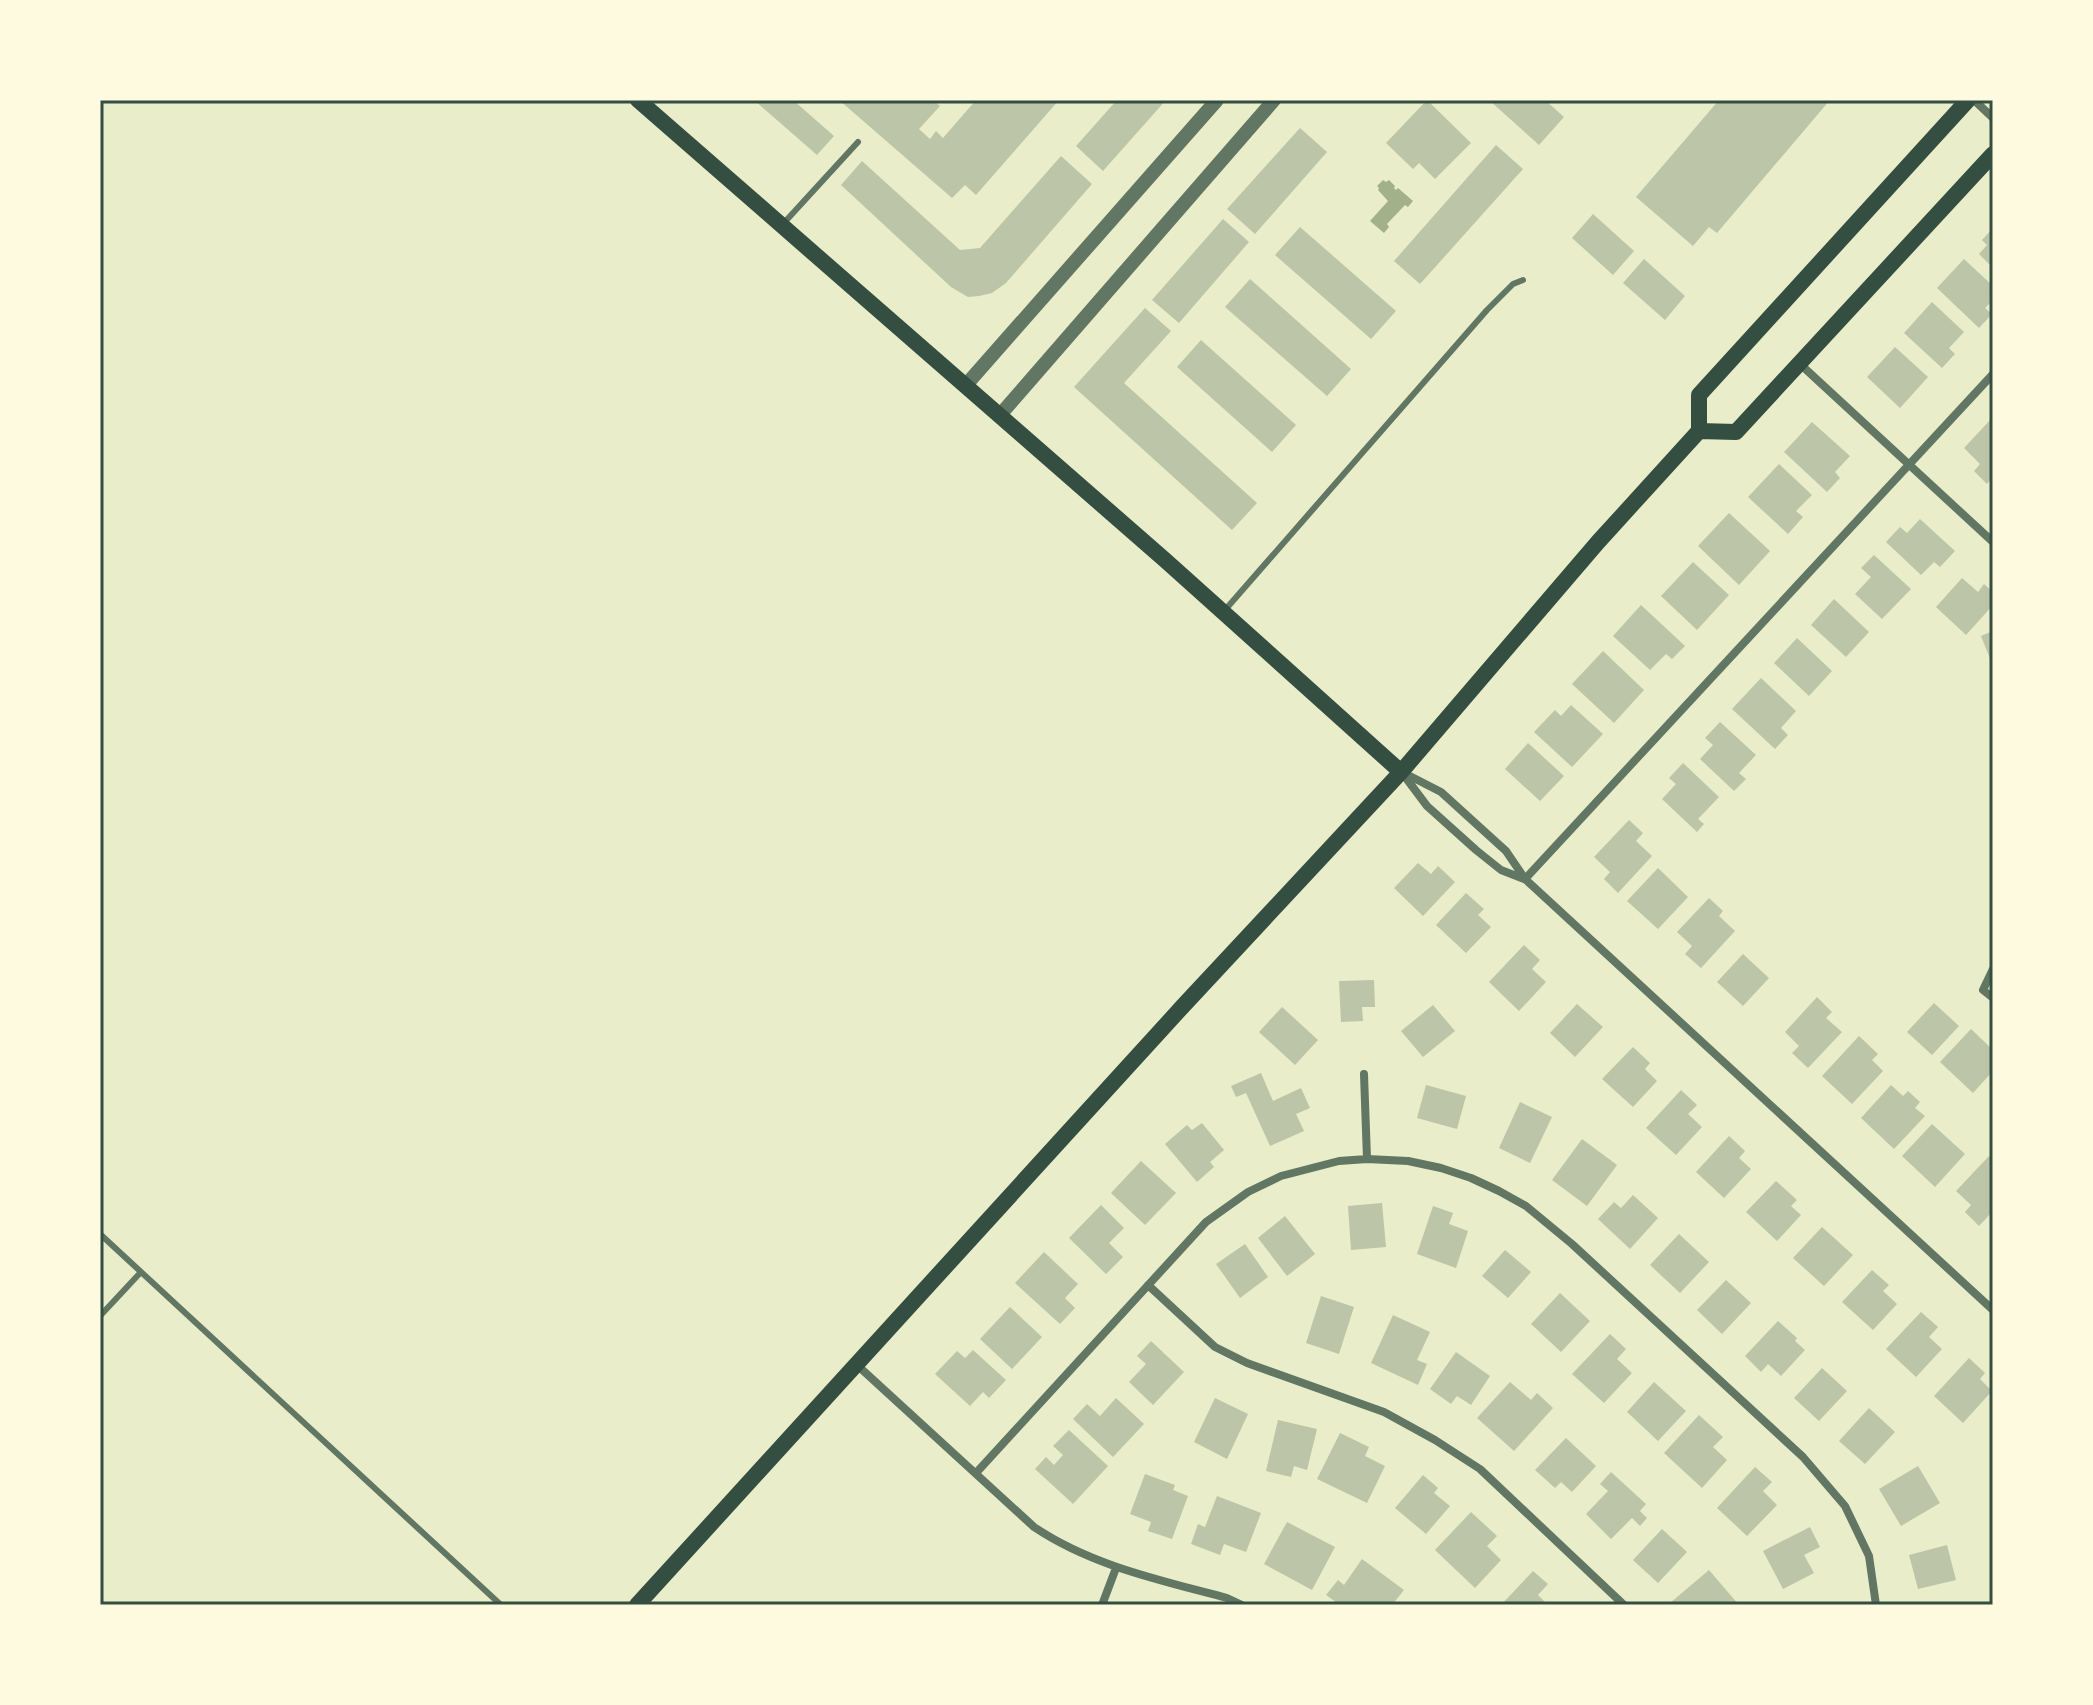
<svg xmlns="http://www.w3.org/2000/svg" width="2093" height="1705" font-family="'Varela Round',sans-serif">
<rect width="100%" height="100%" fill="#e9edc9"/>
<path fill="#a3b18a" d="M1383,180L1386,182L1389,180L1395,186L1394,188L1396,190L1398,188L1413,201L1408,207L1405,205L1387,224L1389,227L1384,233L1370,221L1388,201L1378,190L1379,188L1377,186Z"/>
<path fill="#bcc5a7" d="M754,100H793L834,136L817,155Z
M839,100H933L940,106L919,129L930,139L936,131L943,138L976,100H1059L976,195L965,185L952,198Z
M1117,100H1166L1103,171L1076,146Z
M1427,100L1471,143L1435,179L1419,163L1413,169L1386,143Z
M1489,100H1545L1564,117L1539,145Z
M1719,100H1830L1717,233L1709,227L1693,246L1636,197Z
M1300,128L1327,152L1255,234L1227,209Z
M1496,145L1523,169L1420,284L1394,261Z
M1061,156L1092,184L1006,283L992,293L979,296L968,297L951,287L841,185L862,161L960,250L980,248Z
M1593,214L1634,251L1613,275L1572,238Z
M1223,219L1249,242L1179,323L1152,300Z
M1300,227L1396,311L1371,339L1275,255Z
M1993,228V268L1979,254L1987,245L1982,240Z
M1644,259L1685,296L1665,320L1623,283Z
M1964,259L1993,286V300L1985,308L1992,314L1979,328L1937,288Z
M1250,279L1351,369L1327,396L1225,307Z
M1932,302L1964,332L1949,348L1955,354L1942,368L1904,333Z
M1145,308L1171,331L1124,383L1257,503L1232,530L1074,387Z
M1201,340L1296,425L1272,452L1177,367Z
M1895,347L1928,377L1900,408L1867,377Z
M1993,417V477L1987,484L1974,471L1980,464L1964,448Z
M1812,422L1850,456L1835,472L1840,478L1827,492L1784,452Z
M1779,464L1812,495L1796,511L1803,517L1788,534L1748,497Z
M1729,513L1770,551L1739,585L1698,546Z
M1920,519L1955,551L1940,567L1934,562L1921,575L1886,542L1900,527L1907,533Z
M1874,555L1911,589L1882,619L1855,594L1871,577L1861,568Z
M1693,562L1729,595L1697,630L1661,596Z
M1962,578L1978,592L1984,584L1993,592V605L1966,635L1936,607Z
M1834,599L1869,632L1846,657L1811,625Z
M1641,605L1685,646L1672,659L1666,654L1650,670L1613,636Z
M1993,631V666L1981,636Z
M1797,638L1832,671L1809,696L1774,663Z
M1603,651L1644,690L1614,723L1572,684Z
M1761,678L1796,711L1781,728L1788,735L1775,749L1732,709Z
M1571,705L1603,734L1572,767L1534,732L1555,710L1561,716Z
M1720,722L1756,755L1739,773L1746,779L1734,791L1700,759L1713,745L1705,738Z
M1528,743L1564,776L1540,801L1505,769Z
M1683,763L1719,797L1698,819L1704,824L1697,832L1662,799L1676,784L1669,778Z
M1629,820L1643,833L1636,841L1652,856L1618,893L1604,879L1610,872L1594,857Z
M1418,863L1431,874L1438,866L1455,882L1423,916L1394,888Z
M1658,868L1688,897L1658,929L1627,901Z
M1466,893L1484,909L1478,915L1491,927L1466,953L1436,925Z
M1709,898L1723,911L1719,916L1735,931L1701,968L1685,954L1692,946L1677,932Z
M1524,945L1540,960L1532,969L1546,982L1519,1011L1489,982Z
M1743,954L1769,978L1743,1006L1717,982Z
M1374,980L1375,1007H1362L1363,1021L1341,1022L1339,981Z
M1817,997L1832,1012L1826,1018L1842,1032L1808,1068L1792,1053L1799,1046L1785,1032Z
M1934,1003L1959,1026L1932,1055L1907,1032Z
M1577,1004L1603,1027L1575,1057L1550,1033Z
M1433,1005L1455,1031L1423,1057L1401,1031Z
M1282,1007L1318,1040L1295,1065L1259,1032Z
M1971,1029L1993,1050V1071L1973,1093L1940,1062Z
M1859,1036L1878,1054L1872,1060L1883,1071L1852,1104L1822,1076Z
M1633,1047L1650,1063L1645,1069L1657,1081L1633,1107L1602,1079Z
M1261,1073L1273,1101L1301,1088L1310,1108L1296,1114L1304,1131L1270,1146L1246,1093L1236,1097L1231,1086Z
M1426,1085L1466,1096L1457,1129L1417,1118Z
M1891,1085L1903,1096L1908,1091L1920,1102L1915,1108L1925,1116L1894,1149L1861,1118Z
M1681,1090L1697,1105L1688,1114L1702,1127L1676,1155L1646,1128Z
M1520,1102L1552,1117L1530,1163L1499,1148Z
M1202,1123L1224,1150L1210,1162L1214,1167L1197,1182L1165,1144L1187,1125L1192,1130Z
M1932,1124L1965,1154L1935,1187L1902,1156Z
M1729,1136L1745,1151L1739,1158L1751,1169L1724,1198L1696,1172Z
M1582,1139L1617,1165L1587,1206L1552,1180Z
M1989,1156L1993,1160V1211L1979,1226L1965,1212L1971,1205L1956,1191Z
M1141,1161L1176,1193L1145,1225L1111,1193Z
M1776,1181L1797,1200L1791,1206L1801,1215L1777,1241L1746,1212Z
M1633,1195L1658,1218L1630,1249L1598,1219L1614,1202L1621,1208Z
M1382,1203L1386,1247L1351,1250L1348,1206Z
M1101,1205L1124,1228L1109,1243L1123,1257L1106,1274L1069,1238Z
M1433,1206L1453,1213L1449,1224L1468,1231L1456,1268L1417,1254Z
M1285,1216L1315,1254L1287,1276L1258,1238Z
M1822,1227L1853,1255L1824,1286L1793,1258Z
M1679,1234L1709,1262L1680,1293L1650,1265Z
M1245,1244L1268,1277L1240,1298L1216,1264Z
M1505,1250L1531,1272L1508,1298L1482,1276Z
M1044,1252L1078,1284L1065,1298L1075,1308L1060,1324L1015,1283Z
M1872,1270L1889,1285L1883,1291L1897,1304L1873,1330L1842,1302Z
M1726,1280L1751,1303L1722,1334L1697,1310Z
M1560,1293L1590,1321L1561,1352L1531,1324Z
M1321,1296L1354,1307L1339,1354L1306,1343Z
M1010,1307L1042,1337L1012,1369L980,1339Z
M1921,1312L1938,1327L1929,1337L1942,1349L1916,1377L1886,1349Z
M1393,1315L1430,1332L1417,1360L1427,1364L1418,1385L1371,1363Z
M1778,1321L1797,1338L1795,1341L1805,1350L1781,1376L1768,1364L1761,1372L1745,1356Z
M1610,1334L1626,1349L1617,1359L1632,1373L1604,1403L1572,1374Z
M1151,1341L1184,1372L1153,1405L1129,1382L1146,1364L1137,1356Z
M973,1350L1006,1380L989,1398L983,1392L970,1406L935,1374L957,1351L965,1358Z
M1456,1352L1490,1376L1471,1405L1457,1396L1451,1404L1430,1389Z
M1969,1358L1985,1373L1980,1379L1992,1391L1963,1423L1934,1396Z
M1822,1368L1847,1391L1819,1421L1794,1398Z
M1510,1382L1531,1400L1537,1393L1553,1408L1514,1451L1477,1418Z
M1654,1382L1686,1411L1658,1441L1627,1412Z
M1116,1398L1144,1424L1113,1457L1073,1419L1087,1404L1100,1416Z
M1215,1398L1248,1414L1227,1459L1194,1442Z
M1869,1408L1895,1432L1865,1464L1839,1441Z
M1699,1415L1723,1437L1713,1447L1727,1460L1702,1488L1664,1453Z
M1278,1420L1317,1429L1307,1470L1294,1466L1291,1477L1266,1471Z
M1069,1430L1108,1466L1073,1504L1035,1469L1046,1457L1054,1465L1063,1455L1053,1446Z
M1340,1433L1369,1447L1365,1456L1385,1466L1367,1503L1317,1479Z
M1566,1438L1596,1466L1572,1492L1561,1482L1555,1488L1535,1470Z
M1918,1466L1940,1503L1901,1526L1879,1489Z
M1755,1467L1772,1482L1763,1491L1777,1505L1747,1536L1717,1508Z
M1611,1472L1646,1504L1640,1511L1647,1518L1640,1526L1632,1518L1611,1539L1586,1514L1608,1491L1600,1484Z
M1145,1474L1175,1485L1173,1490L1188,1496L1172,1539L1148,1531L1151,1522L1130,1514Z
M1423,1475L1438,1488L1434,1493L1450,1506L1426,1534L1395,1508Z
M1217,1496L1261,1513L1246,1552L1224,1544L1220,1555L1191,1544L1198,1524L1205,1527Z
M1471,1512L1497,1536L1487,1546L1501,1560L1475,1588L1435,1550Z
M1287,1522L1335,1547L1312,1590L1264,1564Z
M1810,1527L1820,1547L1804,1555L1814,1573L1783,1589L1763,1551Z
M1662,1529L1687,1552L1658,1583L1633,1560Z
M1947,1545L1956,1580L1918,1589L1909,1555Z
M1362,1559L1404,1590L1392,1605H1340L1326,1595L1338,1580L1344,1585Z
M1709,1570L1739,1605H1672L1670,1603Z
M1533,1571L1548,1584L1538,1595L1548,1605H1501Z"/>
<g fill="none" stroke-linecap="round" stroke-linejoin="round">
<path stroke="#617663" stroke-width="6" d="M782,225L858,142
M1225,610L1487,310L1513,284L1523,280
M100,1234L501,1605
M100,1316L141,1272"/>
<path stroke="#617663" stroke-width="8" d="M1974,100L1993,118
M1800,364L1993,542
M1402,772L1441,792L1506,851L1525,879L1993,1310
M1403,774L1427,806L1476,850L1501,870L1524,879
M1525,879L1993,374
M1993,969L1983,990L1993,998
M1364,1074L1367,1159
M1148,1285L1215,1347L1247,1363L1384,1412L1435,1440L1480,1469L1624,1605
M857,1365L1034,1527C1092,1566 1160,1580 1227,1598L1242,1605
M976,1473L1206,1222L1248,1192L1281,1176L1339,1161L1367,1159L1408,1161L1441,1168L1471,1178L1499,1191L1526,1206L1572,1244L1803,1457L1845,1506L1869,1556L1876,1605
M1102,1605L1116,1568"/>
<path stroke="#617663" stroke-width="14" d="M966,385L1217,100
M1000,415L1274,100"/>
<path stroke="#344e41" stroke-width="16" d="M638,100L1165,560L1401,772
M1699,431L1736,432L1993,154
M637,1605L1183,1006L1401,772L1598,542L1699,431V395L1968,100"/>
</g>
<rect width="2093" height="1705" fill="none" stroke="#fefae0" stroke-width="204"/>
<rect x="102" y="102" width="1889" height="1501" fill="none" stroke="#344e41" stroke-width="3"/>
</svg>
